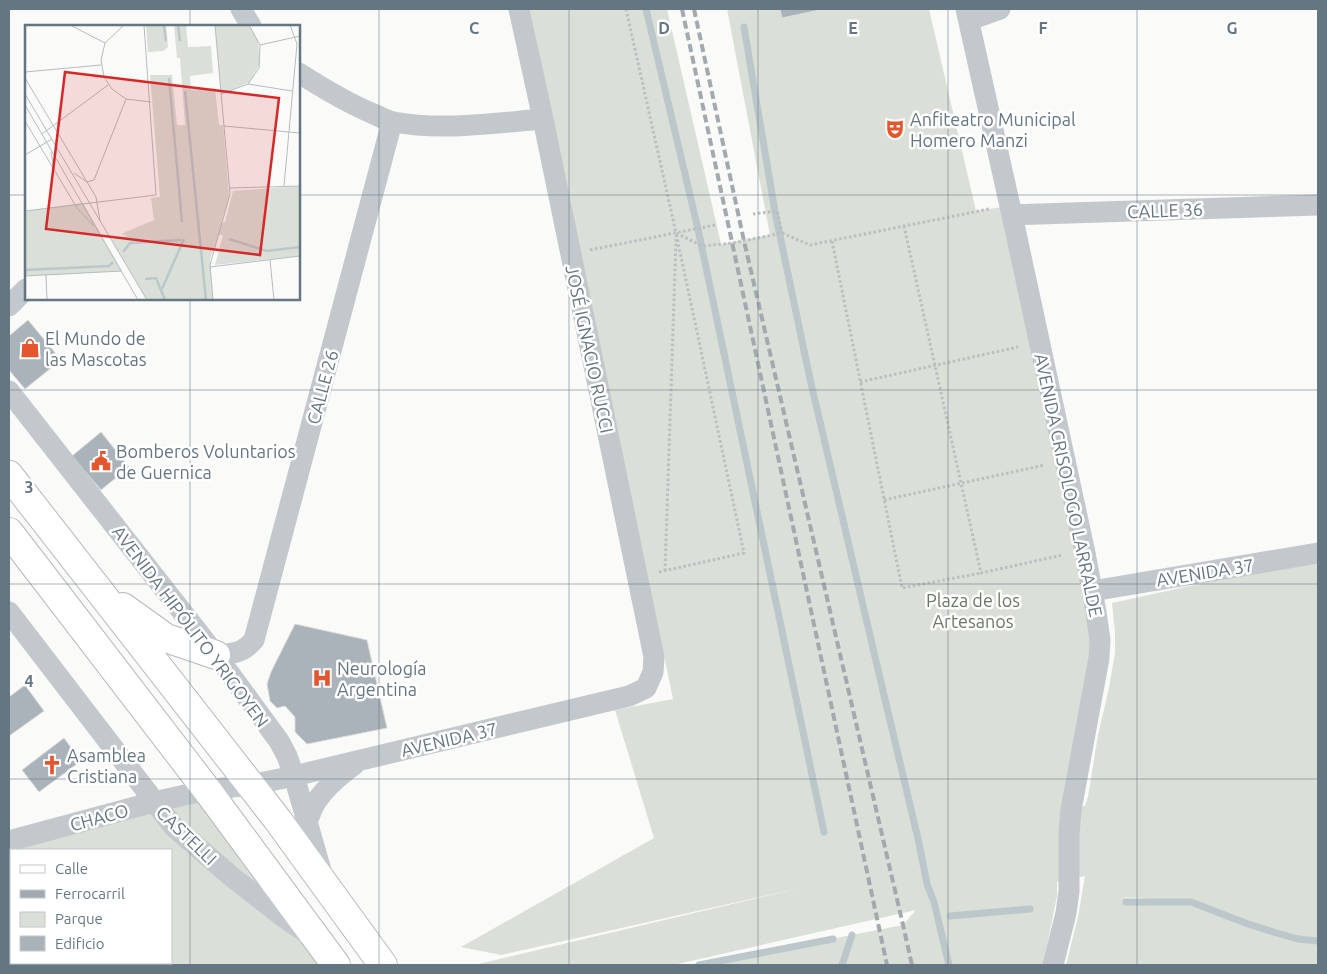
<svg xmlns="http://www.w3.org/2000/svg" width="1327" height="974" font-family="Ubuntu,sans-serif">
<rect width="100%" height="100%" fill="#fafaf8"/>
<path fill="#dadfd7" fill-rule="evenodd" d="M530,9H667L721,244L770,235L727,9H780L783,18L824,9H929L976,211L1002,207L1094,627L1065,808L1085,806L1088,797L1098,735L1109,688L1115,653V632L1112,603L1318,558V965H1066L1078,917L1085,876L1057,882V896L1043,965H698L903,925L916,910L673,965H474L804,887L501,955L461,947L654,838L615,710L673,699ZM1122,897L1180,901V902H1145Z
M207,790L338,965H9V842ZM11,850H171V963H11Z"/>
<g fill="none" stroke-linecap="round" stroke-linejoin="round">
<path stroke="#bbc7cb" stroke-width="7" d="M646,9L698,229L824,832
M744,27L775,212L810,379L880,678L919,843L927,884L934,902L949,965
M1126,902H1191L1248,924L1280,934L1298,939L1318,941
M950,916L1030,909
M699,965L833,939
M842,965L852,935"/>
</g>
<path fill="#aab3b9" stroke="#dcdcda" d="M780,9H824L782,18Z
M28,320L61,360L25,389L9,370V336Z
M101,432L129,467L101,490L72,456Z
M295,624L367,640L387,728L307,744L295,732V717L285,706L277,708L270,701L267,684L271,672Z
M25,685L44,711L9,736V697Z
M64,738L81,761L39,792L22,770Z"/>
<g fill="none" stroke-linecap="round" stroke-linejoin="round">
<defs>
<path id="major" d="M9,475L277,819L383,965
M9,532L207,790L336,965
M123,607L166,638L216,655"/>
</defs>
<use href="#major" stroke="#b5babe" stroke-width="30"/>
<path stroke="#bbbfc2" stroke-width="3" stroke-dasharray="2.5 2.5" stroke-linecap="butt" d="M626,9L676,233L702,246L733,243L782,233L810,245L989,209
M753,214L777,211L782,233
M904,226L981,573L1063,555
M832,241L902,588L981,573
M590,250L715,225
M860,382L1018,347
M884,500L1045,465
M665,571L676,239
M659,572L744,553L676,233"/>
<path stroke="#c3c8cc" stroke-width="21" d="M241,9L251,26
M966,9L1012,215L1085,553L1096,612L1100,640L1099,658L1071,810L1069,834V891L1066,913L1053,965
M969,20L1000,9
M299,73C324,89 349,104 376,115C382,118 388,121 394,122C442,131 495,123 543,119
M1012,215L1318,205
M9,306L26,289
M9,391L216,655L279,741L287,756L294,776L322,874
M1092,591L1318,553
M9,612L174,827L232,877L286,919L307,933
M216,655C233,653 242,654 254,640L392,122
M307,822C309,817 311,812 313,807C322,790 340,775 355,764
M9,841L154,802L207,790L250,785L294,776L629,696L646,688L653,672L654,657L543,119L519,9"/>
<use href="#major" stroke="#fff" stroke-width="28"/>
<path stroke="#a2aab0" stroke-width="4" stroke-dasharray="8 4" stroke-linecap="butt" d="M682,9L887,965
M694,9L744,241L903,925L912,965"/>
</g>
<path fill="none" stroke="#657683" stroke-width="1" stroke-opacity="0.55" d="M190,9V26M379,9V965M569,9V965M758,9V965M948,9V965M1137,9V965M9,195H26M299,195H1318M190,299V965M9,390H1318M9,584H1318M9,779H1318"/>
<defs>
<symbol id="theatre-bare" viewBox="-9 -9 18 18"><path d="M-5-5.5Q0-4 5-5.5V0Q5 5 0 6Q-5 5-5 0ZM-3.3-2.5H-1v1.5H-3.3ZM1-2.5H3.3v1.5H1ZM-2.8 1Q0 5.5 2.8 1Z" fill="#e4572e" stroke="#fff" stroke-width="2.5" paint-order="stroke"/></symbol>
<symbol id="shop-bare" viewBox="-9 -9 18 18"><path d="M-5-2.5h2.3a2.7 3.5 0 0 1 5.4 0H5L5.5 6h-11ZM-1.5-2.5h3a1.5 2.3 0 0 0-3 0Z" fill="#e4572e" stroke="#fff" stroke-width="2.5" paint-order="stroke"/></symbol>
<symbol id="civic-bare" viewBox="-9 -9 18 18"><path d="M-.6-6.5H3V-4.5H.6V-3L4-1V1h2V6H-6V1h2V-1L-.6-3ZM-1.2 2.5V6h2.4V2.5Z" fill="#e4572e" stroke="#fff" stroke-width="2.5" paint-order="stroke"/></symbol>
<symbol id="hospital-bare" viewBox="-9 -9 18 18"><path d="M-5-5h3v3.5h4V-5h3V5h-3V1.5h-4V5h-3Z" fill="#e4572e" stroke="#fff" stroke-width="2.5" paint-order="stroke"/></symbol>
<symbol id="church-bare" viewBox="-9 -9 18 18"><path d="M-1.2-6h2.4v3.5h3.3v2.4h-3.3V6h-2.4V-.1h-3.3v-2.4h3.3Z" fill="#e4572e" stroke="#fff" stroke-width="2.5" paint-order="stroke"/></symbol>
</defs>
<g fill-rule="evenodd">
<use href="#theatre-bare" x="881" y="115" width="28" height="28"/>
<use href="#shop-bare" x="16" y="334" width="28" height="28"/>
<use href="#civic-bare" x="87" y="447" width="28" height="28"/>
<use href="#hospital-bare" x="308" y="664" width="28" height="28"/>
<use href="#church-bare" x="38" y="751" width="28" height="28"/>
</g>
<g text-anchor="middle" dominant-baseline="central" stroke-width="5" stroke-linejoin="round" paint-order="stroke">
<g font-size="18" fill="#657683" stroke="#fff" text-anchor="start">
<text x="910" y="119">Anfiteatro Municipal<tspan x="910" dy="21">Homero Manzi</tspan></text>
<text x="45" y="338">El Mundo de<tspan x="45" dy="21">las Mascotas</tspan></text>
<text x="116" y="451">Bomberos Voluntarios<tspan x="116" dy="21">de Guernica</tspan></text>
<text x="337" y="668">Neurología<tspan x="337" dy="21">Argentina</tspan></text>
<text x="67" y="755">Asamblea<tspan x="67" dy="21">Cristiana</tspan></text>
</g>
<g font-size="18" fill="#657683" stroke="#fff">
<text transform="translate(1165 210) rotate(-2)">CALLE 36</text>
<text transform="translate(590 349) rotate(78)">JOSÉ IGNACIO RUCCI</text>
<text transform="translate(322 387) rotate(-75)">CALLE 26</text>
<text transform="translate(1069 485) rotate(78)">AVENIDA CRISOLOGO LARRALDE</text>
<text transform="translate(1205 572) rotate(-9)">AVENIDA 37</text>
<text transform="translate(191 626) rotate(53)">AVENIDA HIPÓLITO YRIGOYEN</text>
<text transform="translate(449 739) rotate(-13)">AVENIDA 37</text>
<text transform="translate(99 817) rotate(-15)">CHACO</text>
<text transform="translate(187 835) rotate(44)">CASTELLI</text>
</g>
<g font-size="18" fill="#687a64" stroke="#fff">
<text x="973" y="600">Plaza de los<tspan x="973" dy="21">Artesanos</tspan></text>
</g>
</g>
<g transform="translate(25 25)">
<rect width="275" height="275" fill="#fafaf8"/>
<path d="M121,0H141L143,22L138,26L123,27ZM149,0H161L163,22L186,21L188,48L165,51L166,65L190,63L194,100H198L204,172L196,198L200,197L208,166L275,161V231L190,240L198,210H194L185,234L188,275H122L86,214L103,211L96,209L129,195L126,173L135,172L125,50H147L152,100H160L155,33H152ZM190,0H224L233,15L235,38L225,57L196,69ZM58,178L97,246L0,251V186Z" fill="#dadfd7"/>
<path fill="none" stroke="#bbc7cb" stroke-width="2.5" d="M139,0L141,16M153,0L155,16M144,53L157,197M160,66L181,275M204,214L242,226L275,222M98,227L105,218L156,215M0,245L84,241L88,237M120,254L131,253L140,275M137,264L159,214"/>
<path fill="none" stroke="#b5bdc2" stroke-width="1" d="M45,0L80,18M99,0L80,18L76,35L79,52L87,64L101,74L126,77M235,20L275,11M0,47L76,40M0,53L71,172L75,196M223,59L267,66M0,69L122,275M196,69L223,59L234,43L235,20L224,0M0,80L113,275M0,96L52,183L69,201M199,101L275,108M17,109L83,60M26,127L29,144M0,130L27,114M49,148L62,157M62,157L69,155L101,74M259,161L272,19L265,0M205,163L275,161M0,186L131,170L119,0M245,235L249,275M185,242L275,231M21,250L22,275M0,251L97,246M188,275L185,240L205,169L190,0"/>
<path fill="#d62828" fill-opacity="0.15" stroke="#d62828" stroke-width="2.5" d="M40,47L254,73L235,230L21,204Z"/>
<rect width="275" height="275" fill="none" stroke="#657683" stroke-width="2.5"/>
</g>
<g font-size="16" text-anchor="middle" font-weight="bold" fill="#657683" stroke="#fff" stroke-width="5" stroke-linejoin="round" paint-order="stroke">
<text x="474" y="34">C</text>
<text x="664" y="34">D</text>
<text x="853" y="34">E</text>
<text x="1043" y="34">F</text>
<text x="1232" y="34">G</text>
<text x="29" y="493">3</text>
<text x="29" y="687">4</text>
</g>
<rect width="1327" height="974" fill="none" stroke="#657683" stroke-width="20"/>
<rect x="10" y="849" width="162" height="115" fill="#ffffff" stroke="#c1c8cd"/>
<rect x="20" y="865" width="25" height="8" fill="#ffffff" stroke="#c1c8cd"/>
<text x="55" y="874" font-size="15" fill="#657683">Calle</text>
<rect x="20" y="890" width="25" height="8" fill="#a2aab0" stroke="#c1c8cd"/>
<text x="55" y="899" font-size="15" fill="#657683">Ferrocarril</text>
<rect x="20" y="912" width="25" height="15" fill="#dadfd7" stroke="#c1c8cd"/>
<text x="55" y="924" font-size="15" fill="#657683">Parque</text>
<rect x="20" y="936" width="25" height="15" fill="#aab3b9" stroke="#c1c8cd"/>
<text x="55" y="949" font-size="15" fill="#657683">Edificio</text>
</svg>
